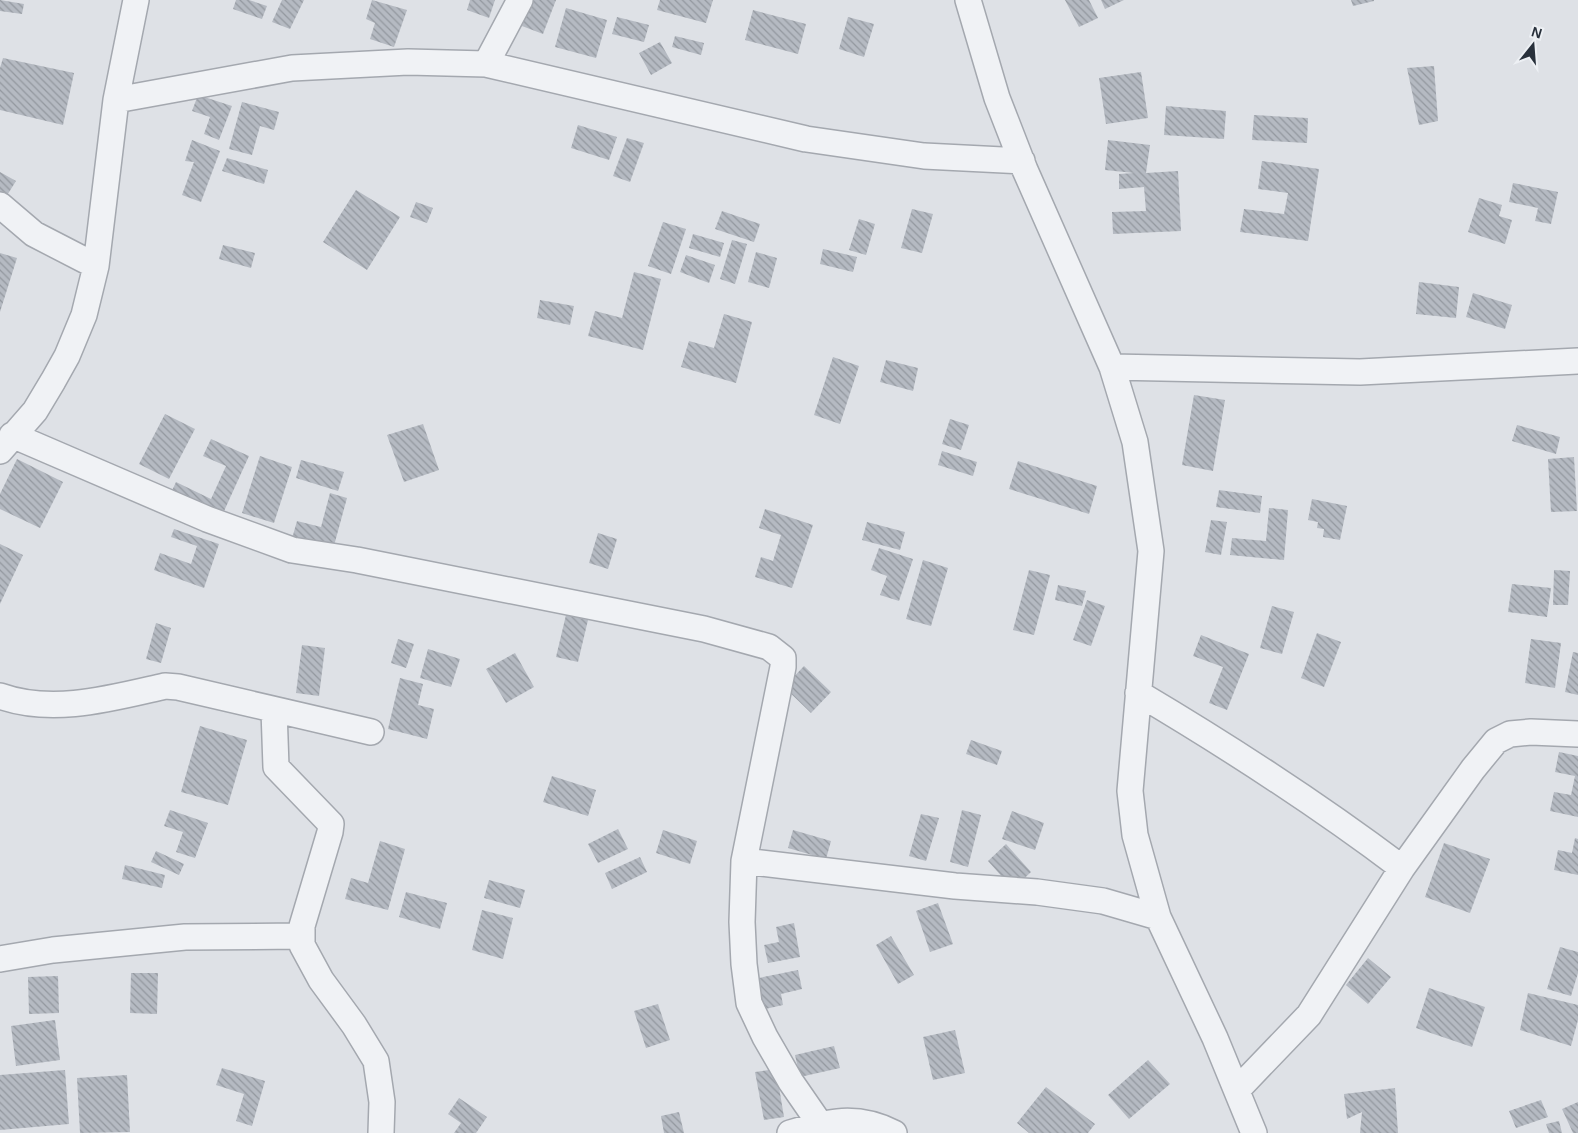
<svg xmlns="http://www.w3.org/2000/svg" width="1578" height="1133" font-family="Arial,sans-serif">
<defs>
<pattern id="building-back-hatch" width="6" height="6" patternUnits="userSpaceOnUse" patternTransform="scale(1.25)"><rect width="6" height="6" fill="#b5bac2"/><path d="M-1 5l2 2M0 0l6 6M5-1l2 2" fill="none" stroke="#93989f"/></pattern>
</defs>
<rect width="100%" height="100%" fill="#dee1e6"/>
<path fill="url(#building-back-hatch)" d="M0,0L24,4L22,14L0,11Z
M236,0H249L267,6L262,19L233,9Z
M282,0H304L290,29L272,22Z
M372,0L407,10L394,47L370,39L375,23L366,19Z
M470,0H495L489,18L467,10Z
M532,0H556L543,34L522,26Z
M660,0H713L706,23L657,10Z
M1065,0H1089L1098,18L1079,27Z
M1101,0H1124L1105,9Z
M1351,0H1374V1L1353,6Z
M566,8L607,20L596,58L555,47Z
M753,10L806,24L798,54L745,40Z
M617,17L649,25L644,42L612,34Z
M848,17L874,24L864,57L839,49Z
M675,36L704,43L701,55L672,47Z
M660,42L672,63L651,75L639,53Z
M3,58L74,73L63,125L0,110V68Z
M1434,66L1438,121L1419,125L1407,68Z
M1141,72L1148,118L1106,124L1099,78Z
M198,95L232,106L219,140L204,134L210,117L192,111Z
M242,102L279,112L274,130L260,126L252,155L229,149Z
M1166,106L1226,111L1224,139L1164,135Z
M1254,115L1308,118L1307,143L1252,140Z
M578,125L617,137L609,160L571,148Z
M627,138L644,143L630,182L613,176Z
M192,140L220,151L201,202L182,195L194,162L185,161Z
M1108,140L1150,145L1146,173L1178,171L1181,231L1113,234L1112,212L1146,211L1144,187L1119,189V174L1134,173L1105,170Z
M227,158L268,170L264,184L222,171Z
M1262,161L1319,169L1308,241L1240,232L1244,209L1284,214L1288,193L1258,189Z
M0,172L16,181L6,197L0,193Z
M1513,183L1558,192L1551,224L1535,221L1538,208L1509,202Z
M356,190L400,217L367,270L323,242Z
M1479,198L1502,205L1499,216L1512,220L1505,244L1468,232Z
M416,202L433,208L427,223L410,217Z
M912,209L933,214L922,253L901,248Z
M722,211L760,224L754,242L715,229Z
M859,219L875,224L866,255L849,250Z
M663,222L686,229L671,274L648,266Z
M693,234L724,243L720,257L689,248Z
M732,240L747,244L735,284L720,279Z
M223,245L255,253L251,268L219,259Z
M823,249L857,257L853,272L820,264Z
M756,252L777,258L769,288L748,282Z
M0,253L17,258L0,312Z
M686,255L715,265L709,283L680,272Z
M634,272L661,279L643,350L588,336L595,311L622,318Z
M1419,282L1459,287L1456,318L1416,314Z
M1473,293L1512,305L1505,329L1466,317Z
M540,300L574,306L570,325L537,318Z
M724,314L752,322L736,383L681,367L689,341L714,348Z
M833,357L859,366L840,424L814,415Z
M886,360L918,368L913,391L880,382Z
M1194,395L1225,400L1213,471L1182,465Z
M165,414L195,429L169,479L139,464Z
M950,419L969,425L961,450L942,444Z
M423,424L439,470L404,482L387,435Z
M1517,425L1560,437L1556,454L1512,441Z
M211,439L249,456L220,520L169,497L176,482L211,499L226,466L203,456Z
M942,451L977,462L973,476L938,465Z
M260,456L292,467L274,523L242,513Z
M1574,457L1577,511L1551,512L1548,459Z
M17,459L63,482L40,528L0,509V494Z
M301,460L344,472L338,491L296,478Z
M1018,461L1097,486L1089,514L1009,489Z
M1219,490L1262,496L1260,513L1216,507Z
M330,493L347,498L332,553L291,542L297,521L321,527Z
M1312,499L1347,506L1340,540L1323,537L1324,529L1317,528L1318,522L1308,520Z
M1269,508L1288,510L1284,560L1230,555L1232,538L1266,541Z
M765,509L813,525L792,588L755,577L761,557L773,561L781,535L759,528Z
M1211,520L1227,522L1221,555L1205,552Z
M867,522L905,532L900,550L862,540Z
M174,529L219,544L204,588L154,570L160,553L191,564L197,546L171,537Z
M598,533L617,539L608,569L589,563Z
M0,544L23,555L0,604Z
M879,548L913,559L899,601L880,595L887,576L871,570Z
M923,560L948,568L931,626L906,619Z
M1029,570L1050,575L1034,635L1013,630Z
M1554,570L1570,571L1568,605H1553Z
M1512,584L1551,588L1547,617L1508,612Z
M1058,585L1086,591L1082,606L1055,600Z
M1087,600L1105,606L1091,646L1073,640Z
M1272,606L1294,612L1282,654L1260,648Z
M566,615L588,620L578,662L556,657Z
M156,623L171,628L161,663L146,659Z
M1317,633L1341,642L1324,687L1301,678Z
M1201,635L1249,654L1227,710L1209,703L1223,667L1193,656Z
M398,639L414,644L406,668L391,663Z
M1531,639L1561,643L1555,688L1525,683Z
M302,645L325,648L319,696L296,693Z
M428,649L460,659L451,687L420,678Z
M1573,652L1578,653V695L1565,692Z
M515,653L534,687L506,703L486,669Z
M804,666L831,692L811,713L784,687Z
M400,678L423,684L418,705L434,709L427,739L388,729Z
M200,726L247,740L228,805L181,792Z
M971,740L1002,751L997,765L966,754Z
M1559,752L1578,756V817L1550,811L1554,792L1571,795L1575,776L1555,772Z
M552,776L596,790L588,816L543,802Z
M170,810L208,823L195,858L176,852L183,832L164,826Z
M962,810L981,815L968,867L950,862Z
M1012,811L1044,823L1035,850L1002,839Z
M921,814L939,818L926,861L909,856Z
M618,829L628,849L598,863L588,844Z
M663,830L697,841L690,864L656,853Z
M793,830L831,841L826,859L788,848Z
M1575,838L1578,839V875L1554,870L1558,850L1572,853Z
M380,841L405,849L388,910L345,899L351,878L368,883Z
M1444,843L1490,859L1470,913L1425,897Z
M1006,844L1031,872L1013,889L988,861Z
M156,851L184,864L179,875L151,862Z
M640,857L647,872L612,889L605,873Z
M125,865L165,875L162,888L122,879Z
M489,880L525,890L520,908L484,898Z
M406,892L447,903L440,929L399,917Z
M938,903L953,944L930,952L916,911Z
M482,910L513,918L503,959L472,950Z
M794,923L800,957L768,963L764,945L779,942L776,927Z
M891,936L914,975L898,984L876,945Z
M1560,947L1578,952V973L1571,996L1547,989Z
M1368,958L1391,977L1368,1004L1346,985Z
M798,970L802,989L781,994L783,1005L756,1011L749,980Z
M131,973H158L157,1014L130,1013Z
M58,976L59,1013L29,1014L28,977Z
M1429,988L1485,1007L1472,1047L1416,1028Z
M1528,993L1578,1005V1020L1571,1046L1520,1030Z
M658,1004L670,1040L646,1048L634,1011Z
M55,1020L60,1060L16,1066L11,1026Z
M955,1030L965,1073L933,1080L923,1037Z
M834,1046L840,1068L800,1077L795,1055Z
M1148,1060L1170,1084L1129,1119L1108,1095Z
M222,1068L265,1081L252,1126L236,1121L244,1094L216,1085Z
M776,1069L784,1117L764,1120L755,1072Z
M65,1070L69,1124L0,1130V1075Z
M127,1075L130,1132L80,1133L77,1078Z
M1046,1087L1095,1124L1088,1133H1029L1017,1123Z
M1395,1088L1398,1133H1360L1362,1112L1347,1119L1344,1094Z
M459,1098L487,1117L476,1133H454L461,1123L448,1114Z
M1541,1100L1548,1117L1516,1128L1509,1111Z
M1578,1102V1133H1573L1562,1109Z
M679,1112L684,1133H664L661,1116Z
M1559,1121L1562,1133H1549L1546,1124Z"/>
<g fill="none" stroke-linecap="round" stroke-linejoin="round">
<defs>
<path id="street" d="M968,0L997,98L1025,170L1112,367L1135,442L1151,551L1130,791L1135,835L1158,917L1215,1038L1254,1133
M486,64L520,0
M116,100L292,68L408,62L486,64L806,139L924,156L1022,161
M0,205L34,234L96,266
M1112,367L1360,372L1578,361
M12,435L207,519L292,550L357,560L704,629L769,647L783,658V667L744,861L742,922L744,964L749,1003L765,1037L791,1082L820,1124
M0,451L35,411L53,381L67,356L84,315L96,266L116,100L136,0
M1138,693C1229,747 1317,804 1402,868
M0,696C53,715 112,698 165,686L178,687L371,732
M274,710L276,767L331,824L330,832L302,926V945L321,980L354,1025L376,1061L382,1102L381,1133
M744,861L955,886L1037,892L1103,901L1158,917
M0,959L53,950L185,937L301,936
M1238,1089L1309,1015L1402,868L1473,769L1496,741L1510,734L1531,732L1578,734
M790,1133C828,1121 857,1114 894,1133"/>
</defs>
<use href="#street" stroke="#a4a8af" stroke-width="28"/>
<use href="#street" stroke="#f0f2f5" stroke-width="25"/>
</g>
<g transform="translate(1533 45) rotate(17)" stroke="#edf0f4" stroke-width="4" paint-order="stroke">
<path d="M0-4L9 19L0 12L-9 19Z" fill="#28303b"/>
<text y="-8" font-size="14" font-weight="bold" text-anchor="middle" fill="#28303b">N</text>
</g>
</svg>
